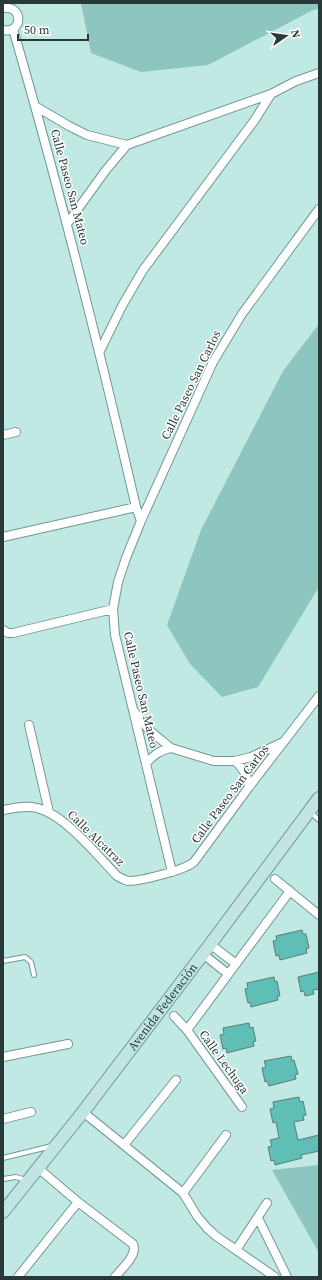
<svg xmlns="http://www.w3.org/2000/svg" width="322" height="1280" font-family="'Source Serif 4',serif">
<rect width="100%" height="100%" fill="#c0e9e4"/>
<path fill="#8dc5bf" d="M81,3H319V9L313,10L208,65L141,72L91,53Z
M319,324V587L258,687L222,697L190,664L167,625L201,530L283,371Z
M319,1165V1253L272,1170Z"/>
<path fill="#5fbfb6" stroke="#597e7a" d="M302,930L303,934H306L309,948L306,949L307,953L280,960L279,955L276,956L273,941L277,940L276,936Z
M319,972V989L313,990L314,994L305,996L304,991L301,992L298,977Z
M274,977L275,982L277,981L280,996H277L278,1000L251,1007L250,1002L248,1003L245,989L248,988L247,983Z
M249,1023L250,1028L253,1027L255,1037L256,1041L253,1042L254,1046L227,1053L226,1048L223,1049L220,1035L224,1034L223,1028Z
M291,1056L292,1061L294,1060L298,1074L295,1075L296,1079L269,1086L267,1081L265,1082L262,1068L266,1067L264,1061Z
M299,1097L300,1102L303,1101L306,1115L303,1116L304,1120L294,1122L298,1140L319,1135V1151L301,1155L302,1158L275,1165L274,1160L271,1161L268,1147L272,1146L270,1140L279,1138L276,1122L273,1123L270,1109L274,1108L273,1102Z"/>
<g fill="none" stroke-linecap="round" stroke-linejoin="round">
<defs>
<path id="service" d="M310,812L319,820
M3,961L25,957L31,962L34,975
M3,1158L52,1146
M3,1179L16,1177L26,1180"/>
<path id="minor" d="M3,8C24,5 23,34 3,30
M13,29C59,187 99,347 136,507L141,521
M35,106L69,126L87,135L127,145L271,94L296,81L319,73
M67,224L106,170L127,145
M100,351L122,306L143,270L254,121L271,94
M3,435L16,432
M3,537L136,507
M3,630L8,633H13L113,609
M134,711L149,730L171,748L214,761H235L251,757L283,742
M29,725L49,812
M235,761C244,769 247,775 249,787
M146,764C153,755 159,751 171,748
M3,810C14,808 26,805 37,808C64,814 98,856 117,876C121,878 124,880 128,881C141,881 185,870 194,862L249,787L319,696
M172,872L115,635L113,609L118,582L126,558L141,521L213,362L242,314L319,209
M275,879L319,915
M210,944L236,964
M203,954L228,974
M174,1016L187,1030L242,1107
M187,1030L290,891
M3,1057L68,1044
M83,1112L183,1193L197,1216L207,1228L216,1236L275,1277
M3,1119L31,1112
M124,1145L176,1080
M38,1168L78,1202L133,1244C138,1255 122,1268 115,1277
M183,1193L226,1135
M258,1218L287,1277
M236,1250L267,1203
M18,1277L78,1202"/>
<g id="secondary">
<path id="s1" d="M3,1212L83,1112L203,954L319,798"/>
</g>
</defs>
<use href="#service" stroke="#729894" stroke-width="6"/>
<use href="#minor" stroke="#729894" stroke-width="10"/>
<use href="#secondary" stroke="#729894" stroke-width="14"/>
<use href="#service" stroke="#fff" stroke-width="4"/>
<use href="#minor" stroke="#fff" stroke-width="8"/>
<use href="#secondary" stroke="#c0e5e2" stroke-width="12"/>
</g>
<g text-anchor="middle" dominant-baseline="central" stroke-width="3" stroke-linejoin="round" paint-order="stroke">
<g font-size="12" fill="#293938" stroke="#fff">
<text transform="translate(70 187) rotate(75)">Calle Paseo San Mateo</text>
<text transform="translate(191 385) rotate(-64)">Calle Paseo San Carlos</text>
<text transform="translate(141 690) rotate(77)">Calle Paseo San Mateo</text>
<text transform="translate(230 794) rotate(-53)">Calle Paseo San Carlos</text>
<text transform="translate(96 838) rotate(44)">Calle Alcatraz</text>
<text stroke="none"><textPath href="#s1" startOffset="260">Avenida Federación</textPath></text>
<text transform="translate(224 1062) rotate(54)">Calle Lechuga</text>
</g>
</g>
<rect width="322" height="1280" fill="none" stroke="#293938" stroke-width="8"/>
<g transform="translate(286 36) rotate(77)" stroke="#ffffff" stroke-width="3" paint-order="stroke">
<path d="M0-3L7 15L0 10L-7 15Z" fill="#293938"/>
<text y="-6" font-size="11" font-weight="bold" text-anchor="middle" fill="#293938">N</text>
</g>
<path d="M18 34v6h70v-6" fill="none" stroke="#293938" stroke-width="2"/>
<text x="24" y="34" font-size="12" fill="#293938" stroke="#ffffff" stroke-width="3" paint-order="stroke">50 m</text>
</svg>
